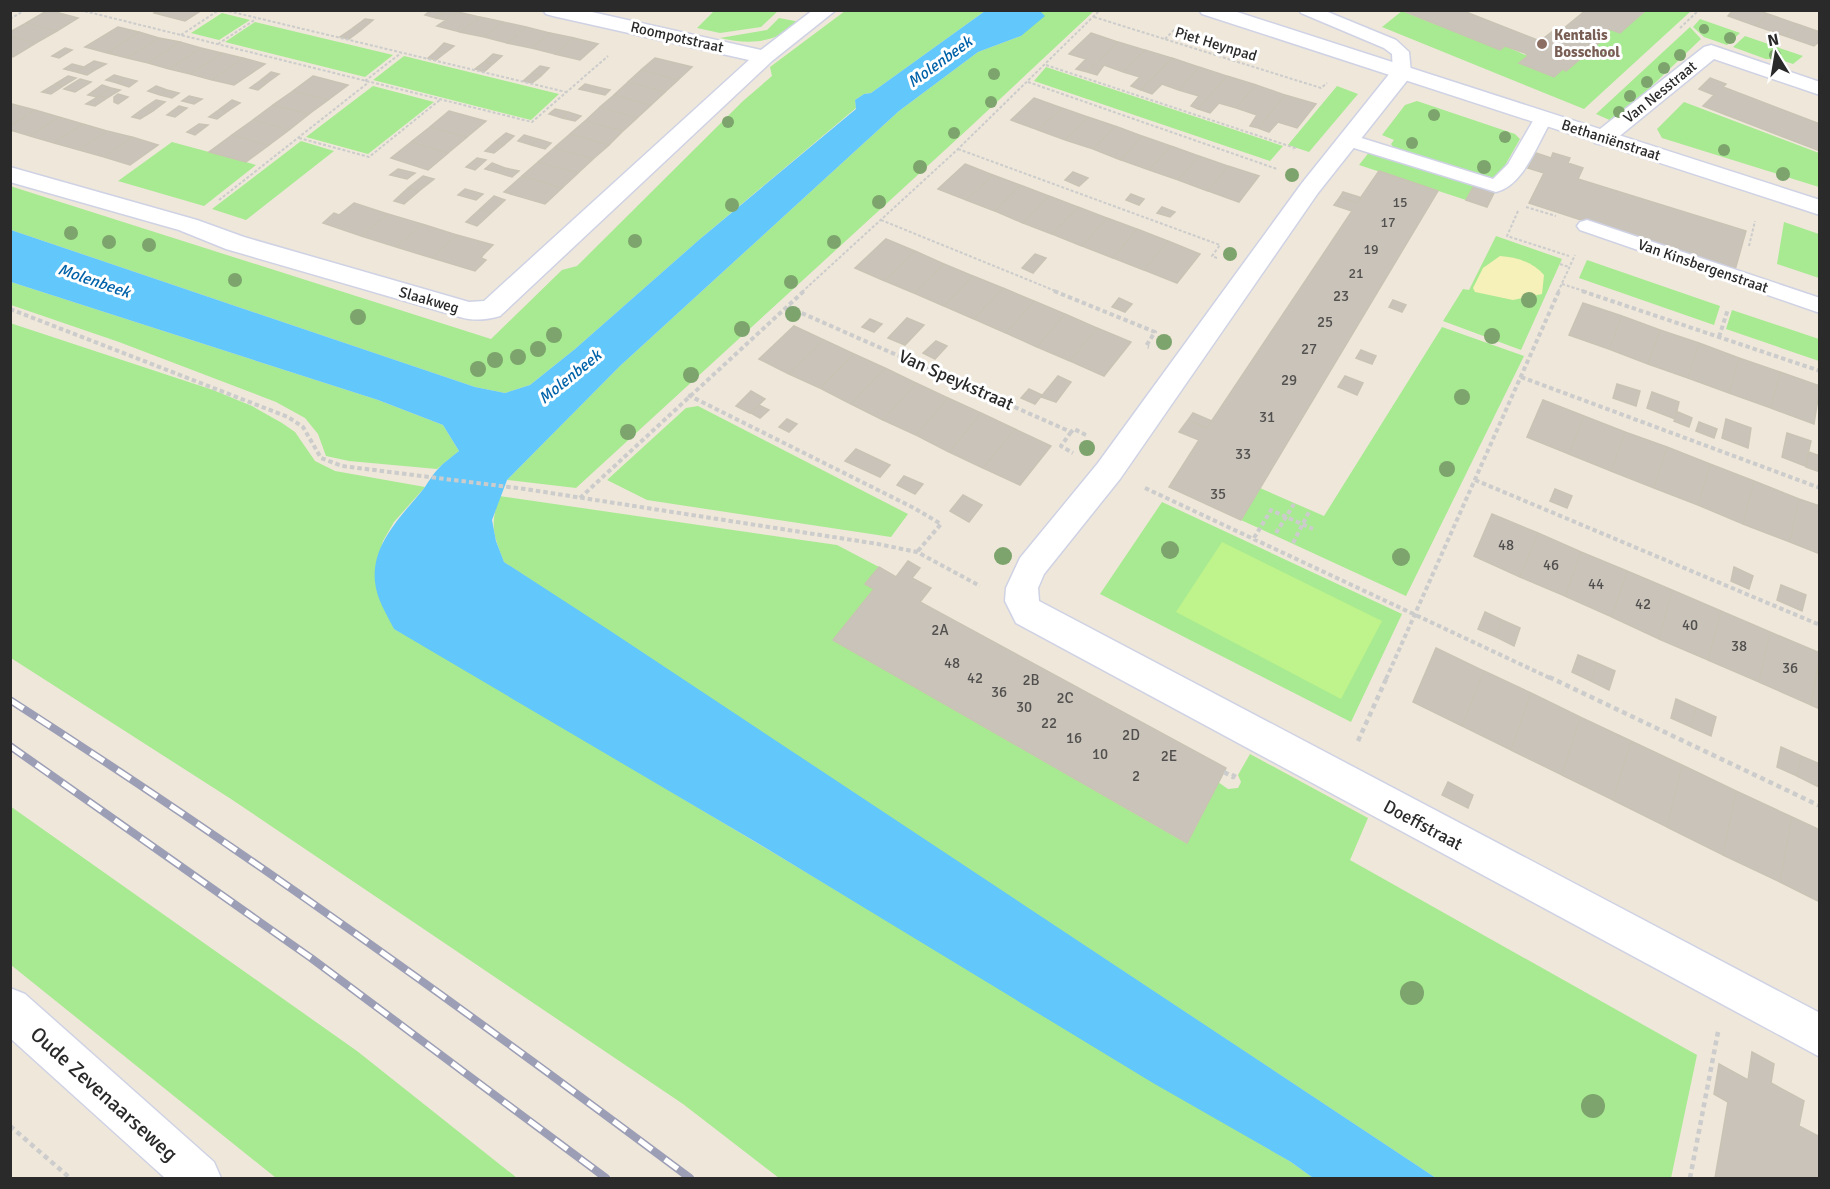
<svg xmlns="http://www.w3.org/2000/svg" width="1830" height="1189" font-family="Signika,sans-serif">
<rect width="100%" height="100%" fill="#eee7da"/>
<path fill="#a8ea91" d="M715,10H778V11L761,27L720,33L697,28Z
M845,11H985L871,93L864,94L855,100L856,108L700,239L575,349L530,385L505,393L475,387L11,230L10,186L491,339L562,270L577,266L743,101L772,76L770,67Z
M1040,11H1094L969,128L576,488L507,480L620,366L899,111L978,52L1021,36Z
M1402,11L1500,50L1505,46L1528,56L1519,63L1554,77L1563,69L1566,71L1599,43L1595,41L1609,29L1620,32L1646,11H1691L1584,109L1382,27Z
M222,13L250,20L219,40L191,33Z
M779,18L800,22C775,43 751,45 720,38L767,30Z
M1700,19L1740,33L1727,45L1704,37L1693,27Z
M255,22L393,55L365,77L225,42Z
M1690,27L1701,39L1614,122L1596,114Z
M1745,36L1803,56L1793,64L1778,59H1766L1733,47Z
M404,56L559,94L531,120L373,80Z
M1046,67L1283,146L1270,161L1034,81Z
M373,86L434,102L368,154L306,137Z
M1337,86L1358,94L1309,152L1288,145Z
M1417,101L1515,134L1520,139L1499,176L1490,178L1394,148L1391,144L1394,140L1382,135L1405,105Z
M1684,102L1819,153V187L1662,138L1657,129Z
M301,141L334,151L246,220L212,209Z
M172,142L246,162L256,165L204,206L118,181Z
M1370,151L1475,184L1466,200L1359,165Z
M1784,222L1819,234V278L1777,264Z
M1496,236L1562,259L1521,350L1443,321L1463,289L1469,290Z
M1587,260L1720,306L1714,325L1579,278Z
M11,282L378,400L443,425L459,451L437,469L349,461L326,456L318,434L305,418L276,402L119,342L11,305Z
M1732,310L1819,339V361L1726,329Z
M10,323L213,390L252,406L282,423L295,432L315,461L335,471L425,487L394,522L383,541L378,560L375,580L394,629L434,650L1291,1162L1313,1178H779L683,1104L231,799L11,658Z
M1442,327L1524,356L1406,596L1241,520L1260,488L1324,516Z
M698,406L908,514L891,537L647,500L607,480L686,408Z
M499,496L837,545L879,567L865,584L874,589L833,640L1186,843L1218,782L1228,789L1238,788L1241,782L1238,775L1250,754L1368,818L1350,860L1697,1055L1671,1178H1436L504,562C493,533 490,527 499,496Z
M1162,502L1402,614L1351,722L1100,594Z
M10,806L357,1051L517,1178H276L11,965Z"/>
<path fill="#f6f1b9" d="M1500,256C1516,257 1533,262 1544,275L1542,294L1513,300L1475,292L1473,288L1483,268Z"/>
<path fill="#bff38b" d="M1222,542L1382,621L1341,699L1176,612Z"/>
<path fill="#62c7fb" d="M985,11H1040L1045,16L1021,36L978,52L899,111L620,366L507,480L492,520L496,541L504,562L612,632L1436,1178H1313L1291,1162L1153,1083L754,841L394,629C386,613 377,600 375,582C371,543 403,515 425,487C429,481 433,474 438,469C444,462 452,457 459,451L443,425L378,400L11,282V230L475,387L505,393L530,385L575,349L700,239L856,109L855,100L864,94L871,93Z"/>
<path fill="#c9c3ba" stroke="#c9c3b4" stroke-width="1.5" d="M48,10L78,18L57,31L26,23Z
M158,10H202L185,21L154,13Z
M431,10H446L436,18L425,15Z
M446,10H460L446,20L436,18Z
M1401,10H1461L1540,41L1558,27L1563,29L1586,10H1646L1620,33L1609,29L1595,41L1599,43L1566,71L1563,69L1554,77L1519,63L1528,56L1525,53L1505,46L1500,50Z
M1733,10H1758L1768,14L1756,26L1728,16Z
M458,12L480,17L460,32L437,26Z
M1768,14L1797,24L1785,36L1756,26Z
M480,17L503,22L484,37L460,32Z
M365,19L373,20L361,30L353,28Z
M503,22L526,27L507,43L484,37Z
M26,23L57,31L36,43L10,36V32Z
M1797,24L1820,32V41L1814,46L1785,36Z
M118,27L139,32L107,53L85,47Z
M526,27L550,33L531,48L507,43Z
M353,28L361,30L349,39L340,37Z
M139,32L159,38L127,58L107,53Z
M550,33L574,38L555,54L531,48Z
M1091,33L1118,42L1087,72L1076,69L1086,59L1069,54Z
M10,36L36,43L13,57L10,56Z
M159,38L180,42L148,63L127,58Z
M574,38L598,44L580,60L555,54Z
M180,42L201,48L169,69L148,63Z
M1118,42L1145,50L1123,72L1104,65L1097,75L1087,72Z
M444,43L454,46L445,53L436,51Z
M65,48L72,50L59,58L52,56Z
M201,48L222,53L190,74L169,69Z
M1145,50L1172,58L1141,90L1131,86L1140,77L1123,72Z
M436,51L445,53L436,60L428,58Z
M222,53L243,58L212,80L190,74Z
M493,54L502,56L493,64L484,62Z
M243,58L265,64L234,85L212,80Z
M655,58L692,67L678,80L641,70Z
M1172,58L1199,67L1179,90L1162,84L1152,94L1141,90Z
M94,61L106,64L95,70L84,67Z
M484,62L493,64L484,72L475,69Z
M72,64L84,67L76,72L64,69Z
M540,66L549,68L541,76L532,73Z
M84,67L95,70L87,75L76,72Z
M1199,67L1227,76L1198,109L1191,106L1199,96L1179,90Z
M641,70L678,80L665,92L628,82Z
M271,72L279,74L268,82L261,80Z
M532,73L541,76L532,83L523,81Z
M114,75L125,78L117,83L106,80Z
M68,76L76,78L63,86L55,84Z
M313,76L348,85L328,100L293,91Z
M1227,76L1256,85L1236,108L1219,103L1210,113L1198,109Z
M125,78L137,81L129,87L117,83Z
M1710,78L1726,84L1723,87L1820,124V151L1703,106L1714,95L1699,89Z
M80,79L91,82L75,92L64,89Z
M261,80L268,82L258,90L250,88Z
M628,82L665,92L651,105L614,95Z
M55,84L63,86L51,94L42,92Z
M585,84L597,87L592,92L579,89Z
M102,85L111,88L97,97L88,95Z
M1256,85L1285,95L1258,128L1250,126L1257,115L1236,108Z
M156,86L167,90L160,95L148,91Z
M597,87L610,90L605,95L592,92Z
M111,88L120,90L107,98L99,96Z
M167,90L179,93L172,98L160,95Z
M293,91L328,100L309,114L273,105Z
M118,94L128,97L118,104L114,102V97Z
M614,95L651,105L637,118L600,107Z
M1285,95L1316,104L1297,128L1278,122L1269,132L1258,128Z
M99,96L107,98L95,106L86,104Z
M189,96L202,99L194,104L182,101Z
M1034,98L1062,108L1038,130L1011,120Z
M156,100L165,102L153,111L144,108Z
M232,100L240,103L228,111L220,109Z
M12,104L35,110L10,126Z
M273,105L309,114L289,130L253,120Z
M179,106L187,108L175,117L167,115Z
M600,107L637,118L623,131L585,121Z
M144,108L153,111L140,119L132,117Z
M1062,108L1088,117L1065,140L1038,130Z
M220,109L228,111L217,119L209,117Z
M555,109L568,112L562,118L549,114Z
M35,110L59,117L30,136L10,130V126Z
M449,111L486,121L467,137L430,127Z
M568,112L581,116L575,121L562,118Z
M59,117L83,124L54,143L30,136Z
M1088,117L1115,126L1093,149L1065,140Z
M253,120L289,130L269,145L232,135Z
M585,121L623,131L609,145L570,134Z
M83,124L107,131L79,150L54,143Z
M199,124L208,125L195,135L187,132Z
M1115,126L1142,136L1121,160L1093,149Z
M430,127L467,137L448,153L411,142Z
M107,131L132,137L104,157L79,150Z
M506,133L514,136L504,145L495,142Z
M570,134L609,145L593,159L554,148Z
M232,135L269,145L246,162L209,152Z
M524,135L538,139L531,145L518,141Z
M1142,136L1171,146L1149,170L1121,160Z
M132,137L158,145L130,165L104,157Z
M538,139L551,143L545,149L531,145Z
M411,142L448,153L428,170L391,158Z
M495,142L504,145L494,153L485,151Z
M1171,146L1199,156L1178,180L1149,170Z
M554,148L593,159L578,173L538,162Z
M1536,153L1551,158L1553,153L1570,158L1568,163L1583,168L1578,179L1746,231L1735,270L1529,203L1544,173L1528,168Z
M1199,156L1228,166L1208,191L1178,180Z
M477,158L486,160L475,170L466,167Z
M538,162L578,173L562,188L522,176Z
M492,163L505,168L499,173L485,169Z
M965,164L993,175L966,200L938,189Z
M1228,166L1259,176L1239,202L1208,191Z
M505,168L519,171L512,177L499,173Z
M398,169L415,173L407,179L390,175Z
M1379,171L1438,191L1241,520L1169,487L1199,440L1179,432L1188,420L1207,428L1352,211L1334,205L1340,197L1357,203Z
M1073,172L1088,178L1079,186L1065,180Z
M993,175L1020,185L995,211L966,200Z
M423,176L434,179L419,191L408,188Z
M522,176L562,188L545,204L504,192Z
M1475,184L1495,191L1487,207L1466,200Z
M1020,185L1049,196L1023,223L995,211Z
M408,188L419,191L404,204L394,201Z
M465,189L483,194L476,200L458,195Z
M1343,192L1359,197L1361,198L1357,203L1340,197Z
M1131,194L1144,199L1139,205L1126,200Z
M494,196L505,200L491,213L480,209Z
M1049,196L1078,207L1052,234L1023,223Z
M354,203L388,214L361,236L323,223L334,213L339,215Z
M1078,207L1107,218L1082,246L1052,234Z
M1162,207L1175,212L1170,217L1157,213Z
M480,209L491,213L477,226L466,222Z
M388,214L422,224L396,247L361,236Z
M1107,218L1137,229L1113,258L1082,246Z
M422,224L457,235L432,258L396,247Z
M1137,229L1168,241L1144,270L1113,258Z
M457,235L493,245L483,255L481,258L486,260L475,271L432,258Z
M886,239L915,251L885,281L855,268Z
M1168,241L1200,254L1177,283L1144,270Z
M915,251L944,264L914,293L885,281Z
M1035,254L1046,258L1033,273L1022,268Z
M944,264L973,276L944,306L914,293Z
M973,276L1003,288L974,319L944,306Z
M1003,288L1034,301L1006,333L974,319Z
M1119,298L1132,304L1125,312L1112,307Z
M1393,300L1406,305L1402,312L1389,307Z
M1034,301L1065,314L1037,347L1006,333Z
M1583,303L1622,316L1609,349L1569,335Z
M1065,314L1097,328L1070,361L1037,347Z
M1622,316L1660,330L1648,364L1609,349Z
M907,318L924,325L905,345L888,338Z
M870,319L882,324L874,332L862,327Z
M794,326L824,340L789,374L759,359Z
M1097,328L1131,342L1104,376L1070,361Z
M1660,330L1699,343L1688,378L1648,364Z
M824,340L854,354L820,388L789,374Z
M936,341L947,346L935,359L923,353Z
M1699,343L1739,358L1729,393L1688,378Z
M1361,350L1376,356L1372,364L1356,358Z
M854,354L885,368L851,404L820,388Z
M1739,358L1780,372L1771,408L1729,393Z
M885,368L916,383L883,420L851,404Z
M1780,372L1820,386L1814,424L1771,408Z
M1058,376L1071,382L1056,402L1041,397Z
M1345,376L1363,383L1357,395L1338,387Z
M916,383L948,398L916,435L883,420Z
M1617,384L1640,391L1636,406L1613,398Z
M1029,389L1042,395L1035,404L1021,398Z
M751,391L765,399L750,413L736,406Z
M1652,392L1679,402L1675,419L1647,408Z
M948,398L981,413L949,452L916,435Z
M1543,400L1584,416L1569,454L1527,437Z
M759,405L769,410L760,418L751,413Z
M1678,412L1692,418L1689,427L1674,421Z
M981,413L1015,429L983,468L949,452Z
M1193,413L1212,421L1207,428L1188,420Z
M1584,416L1625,432L1611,471L1569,454Z
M787,419L797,424L789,432L779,427Z
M1726,419L1751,428L1748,448L1722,438Z
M1699,422L1717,429L1714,438L1696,431Z
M1015,429L1051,446L1020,485L983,468Z
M1625,432L1667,447L1654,488L1611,471Z
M1787,433L1811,441L1805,466L1782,457Z
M1667,447L1710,464L1698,505L1654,488Z
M856,449L890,465L880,477L845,461Z
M1809,452L1820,456V472L1806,467Z
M1710,464L1754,481L1743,524L1698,505Z
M904,476L923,484L915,494L897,485Z
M1754,481L1799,499L1790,542L1743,524Z
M1555,489L1572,496L1567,508L1550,501Z
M963,495L982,505L969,522L950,511Z
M1799,499L1820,506V554L1790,542Z
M1492,514L1538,533L1520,577L1474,556Z
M1538,533L1581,552L1565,596L1520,577Z
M1581,552L1627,571L1612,617L1565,596Z
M908,561L920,568L912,578L931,588L920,602L1226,768L1187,843L833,640L874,589L865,584L879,567L896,577Z
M1734,567L1753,576L1749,589L1731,581Z
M1627,571L1672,590L1659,639L1612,617Z
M1781,585L1806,595L1802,611L1777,600Z
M1672,590L1721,611L1708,660L1659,639Z
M1721,611L1770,632L1759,682L1708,660Z
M1485,612L1502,620L1496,637L1478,629Z
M1502,620L1520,628L1514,646L1496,637Z
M1770,632L1820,653L1811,705L1759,682Z
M1436,648L1484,671L1462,726L1413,702Z
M1578,655L1597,663L1591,681L1572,672Z
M1820,656V709L1811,705Z
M1597,663L1615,671L1609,690L1591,681Z
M1484,671L1531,693L1511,750L1462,726Z
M1531,693L1580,717L1562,775L1511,750Z
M1676,699L1696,708L1691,727L1671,718Z
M1696,708L1716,717L1711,736L1691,727Z
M1580,717L1631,741L1613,800L1562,775Z
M1631,741L1682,765L1667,827L1613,800Z
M1781,747L1801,756L1797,776L1777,767Z
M1801,756L1820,764L1819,787L1797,776Z
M1682,765L1736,791L1723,855L1667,827Z
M1448,782L1473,795L1468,808L1442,795Z
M1736,791L1792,817L1780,882L1723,855Z
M1792,817L1820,830V902L1780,882Z
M1752,1052L1774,1064L1771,1083L1804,1101L1799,1126L1820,1137V1178H1715L1728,1102L1714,1094L1719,1064L1748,1080Z"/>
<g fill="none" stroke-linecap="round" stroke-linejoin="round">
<defs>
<path id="service" d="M1299,10H1323L1396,40L1409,52L1411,73L1408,77H1396L1393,73L1392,54L1384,48L1301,13Z
M1544,112L1551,114L1553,118C1538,141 1525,185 1496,192L1341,144L1339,140L1341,136H1355L1493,179L1508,164L1537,114Z
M1587,220L1820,298V313L1580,230L1577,226L1580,222Z"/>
<path id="minor" d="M543,10H583L761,50L813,10H836L772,61L500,316C487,320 473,321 460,317L226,249L179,230L10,182V167L197,220L244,237L469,302L484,301L749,60L553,16L546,14Z
M1711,45L1820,82V95L1714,59L1611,143L1603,145L1595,143L1592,138L1595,133L1704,47Z
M1402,67L1410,68L1413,73L1318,193L1120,479L1044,574L1038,588L1039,601L1820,1013V1057L1016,623L1005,601L1006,588L1020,558L1098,463L1302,183L1394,68Z"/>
<path id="tertiary" d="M1199,10H1231L1820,200V215L1202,14Z
M10,988L25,994L214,1162L221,1178H165L10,1038Z"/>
</defs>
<use href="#service" stroke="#cfd2e4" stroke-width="3"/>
<use href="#minor" stroke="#cfd2e4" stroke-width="3"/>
<use href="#tertiary" stroke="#cfd2e4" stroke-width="3"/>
<path stroke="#ccc" stroke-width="2" stroke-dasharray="3 2" stroke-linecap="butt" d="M80,10L532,122L608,56
M224,10L566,92
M1094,17L1321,88L1327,83
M10,19L25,10
M1680,28L1699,10
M181,35L219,10
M1165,39L1175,29
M218,44L256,19
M1046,65L1295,148L1293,150
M365,81L401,53
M1028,82L1277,169
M299,138L369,157L441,99
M958,149L1220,245L1212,256L1217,258
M219,200L369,82
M1526,207L1556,216
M1518,211L1507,236L1569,256
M881,220L1058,292
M1749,246L1755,221
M1560,264L1569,267
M1562,284L1587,292
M802,292L957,150L1100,10
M1558,292L1575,255"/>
<path stroke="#ccc" stroke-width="4" stroke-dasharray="4.5 3" stroke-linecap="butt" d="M1054,291L1155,332L1146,346L1149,347
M1582,291L1820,371
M788,307L1071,432L1074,429L1086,435
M10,309L288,417L303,427L321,458L342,466L525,489L878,544L917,552L980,586
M1719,337L1728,309
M1521,377L1820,488
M688,395L914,508L941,524L917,552
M1071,432L1061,446L1073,453
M1475,480L1820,625
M1145,488L1552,679
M580,498L804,291
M1276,533L1294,504
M1254,538L1271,510L1313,529
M1293,543L1310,510
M1386,679L1559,291"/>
<path stroke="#ccc" stroke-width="4.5" stroke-dasharray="5 4" stroke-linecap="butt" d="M1549,677L1820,806
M1358,741L1387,677
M1224,772L1233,777L1236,772
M10,1126L70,1178
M1690,1178L1718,1032"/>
<use href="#service" fill="#fff" fill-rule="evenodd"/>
<use href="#minor" fill="#fff" fill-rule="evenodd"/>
<use href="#tertiary" fill="#fff" fill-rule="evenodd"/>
<defs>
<path id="rail" d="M10,700C244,850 468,1012 690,1178
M10,746L311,958L606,1178"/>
</defs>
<use href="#rail" stroke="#9c9eb6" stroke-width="8"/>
<use href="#rail" stroke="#fff" stroke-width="5" stroke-dasharray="16" stroke-linecap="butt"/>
</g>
<g fill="#7ca46c">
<circle cx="1704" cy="29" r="5"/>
<circle cx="1730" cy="38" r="6"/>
<circle cx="1680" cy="55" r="6"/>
<circle cx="1775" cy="55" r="6"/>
<circle cx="1664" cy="68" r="6"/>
<circle cx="994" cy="74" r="6"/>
<circle cx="1647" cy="82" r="6"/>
<circle cx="1630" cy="96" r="6"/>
<circle cx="991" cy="102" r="6"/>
<circle cx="1619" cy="112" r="6"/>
<circle cx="1434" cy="115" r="6"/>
<circle cx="728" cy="122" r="6"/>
<circle cx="954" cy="133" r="6"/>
<circle cx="1505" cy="137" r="6"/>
<circle cx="1412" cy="143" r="6"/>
<circle cx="1724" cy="150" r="6"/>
<circle cx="920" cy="167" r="7"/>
<circle cx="1484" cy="167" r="7"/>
<circle cx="1783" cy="174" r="7"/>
<circle cx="1292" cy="175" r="7"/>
<circle cx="879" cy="202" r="7"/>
<circle cx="732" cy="205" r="7"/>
<circle cx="71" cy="233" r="7"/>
<circle cx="635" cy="241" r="7"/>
<circle cx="109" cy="242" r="7"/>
<circle cx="834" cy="242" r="7"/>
<circle cx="149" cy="245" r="7"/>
<circle cx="1230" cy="254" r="7"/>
<circle cx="235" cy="280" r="7"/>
<circle cx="791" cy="282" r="7"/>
<circle cx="1529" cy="300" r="8"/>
<circle cx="793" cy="314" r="8"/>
<circle cx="358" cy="317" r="8"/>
<circle cx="742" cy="329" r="8"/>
<circle cx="554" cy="335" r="8"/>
<circle cx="1492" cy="336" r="8"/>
<circle cx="1164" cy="342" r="8"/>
<circle cx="538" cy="349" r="8"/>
<circle cx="518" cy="357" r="8"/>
<circle cx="495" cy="360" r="8"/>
<circle cx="478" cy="369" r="8"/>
<circle cx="691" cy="375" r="8"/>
<circle cx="1462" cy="397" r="8"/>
<circle cx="628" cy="432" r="8"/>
<circle cx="1087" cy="448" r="8"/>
<circle cx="1447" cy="469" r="8"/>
<circle cx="1170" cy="550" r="9"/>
<circle cx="1003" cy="556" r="9"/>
<circle cx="1401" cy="557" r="9"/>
<circle cx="1412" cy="993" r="12"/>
<circle cx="1593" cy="1106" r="12"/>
</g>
<circle fill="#8d6e63" stroke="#fff" stroke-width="2" cx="1542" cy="44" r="6"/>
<g text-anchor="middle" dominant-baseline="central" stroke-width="6" stroke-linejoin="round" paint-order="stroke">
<g font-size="14" fill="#52504e">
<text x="1400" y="202">15</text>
<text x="1388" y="222">17</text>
<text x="1371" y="249">19</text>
<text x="1356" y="273">21</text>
</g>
<g font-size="15" font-weight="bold" fill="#785e54" stroke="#fff" text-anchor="start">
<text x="1554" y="35">Kentalis<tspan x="1554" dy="17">Bosschool</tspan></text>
</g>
<g font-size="15" fill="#2a2a2a" stroke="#fff">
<text transform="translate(677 37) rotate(13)">Roompotstraat</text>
<text transform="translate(1216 44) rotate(17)">Piet Heynpad</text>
<text transform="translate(1660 92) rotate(-39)">Van Nesstraat</text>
<text transform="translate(1611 140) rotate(18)">Bethaniënstraat</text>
<text transform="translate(1703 266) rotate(19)">Van Kinsbergenstraat</text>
<text transform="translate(429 300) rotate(16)">Slaakweg</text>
</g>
<g font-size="15" fill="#52504e">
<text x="1341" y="296">23</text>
<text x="1325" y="322">25</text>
<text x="1309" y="349">27</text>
<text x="1289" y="380">29</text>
<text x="1267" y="417">31</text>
<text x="1243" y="454">33</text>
<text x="1218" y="494">35</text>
<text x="1506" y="545">48</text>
<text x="1551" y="565">46</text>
<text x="1596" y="584">44</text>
<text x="1643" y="604">42</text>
<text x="1690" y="625">40</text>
<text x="940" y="630">2A</text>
<text x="1739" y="646">38</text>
<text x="952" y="663">48</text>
<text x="1790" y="668">36</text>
<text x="975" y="678">42</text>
<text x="1031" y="680">2B</text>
<text x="999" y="692">36</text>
<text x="1065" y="698">2C</text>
<text x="1024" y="707">30</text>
<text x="1049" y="723">22</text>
<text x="1131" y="735">2D</text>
<text x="1074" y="738">16</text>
<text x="1100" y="754">10</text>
<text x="1169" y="756">2E</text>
<text x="1136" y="776">2</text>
</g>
<g font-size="16" font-style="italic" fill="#0062a8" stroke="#fff">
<text transform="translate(940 62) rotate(-36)">Molenbeek</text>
<text transform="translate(94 281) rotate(19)">Molenbeek</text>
<text transform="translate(570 377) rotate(-39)">Molenbeek</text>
</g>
<g font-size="18" fill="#2a2a2a" stroke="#fff">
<text transform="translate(956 380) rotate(24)">Van Speykstraat</text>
<text transform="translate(1423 825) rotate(28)">Doeffstraat</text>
</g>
<g font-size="21" fill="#2a2a2a" stroke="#fff">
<text transform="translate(104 1094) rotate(42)">Oude Zevenaarseweg</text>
</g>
</g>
<rect width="1830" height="1189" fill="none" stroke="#2a2a2a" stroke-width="24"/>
<g transform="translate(1776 54) rotate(349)" stroke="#ffffff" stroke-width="4.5" paint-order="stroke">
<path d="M0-4.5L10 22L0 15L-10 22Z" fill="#2a2a2a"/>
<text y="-9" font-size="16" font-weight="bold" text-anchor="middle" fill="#2a2a2a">N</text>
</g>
</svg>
